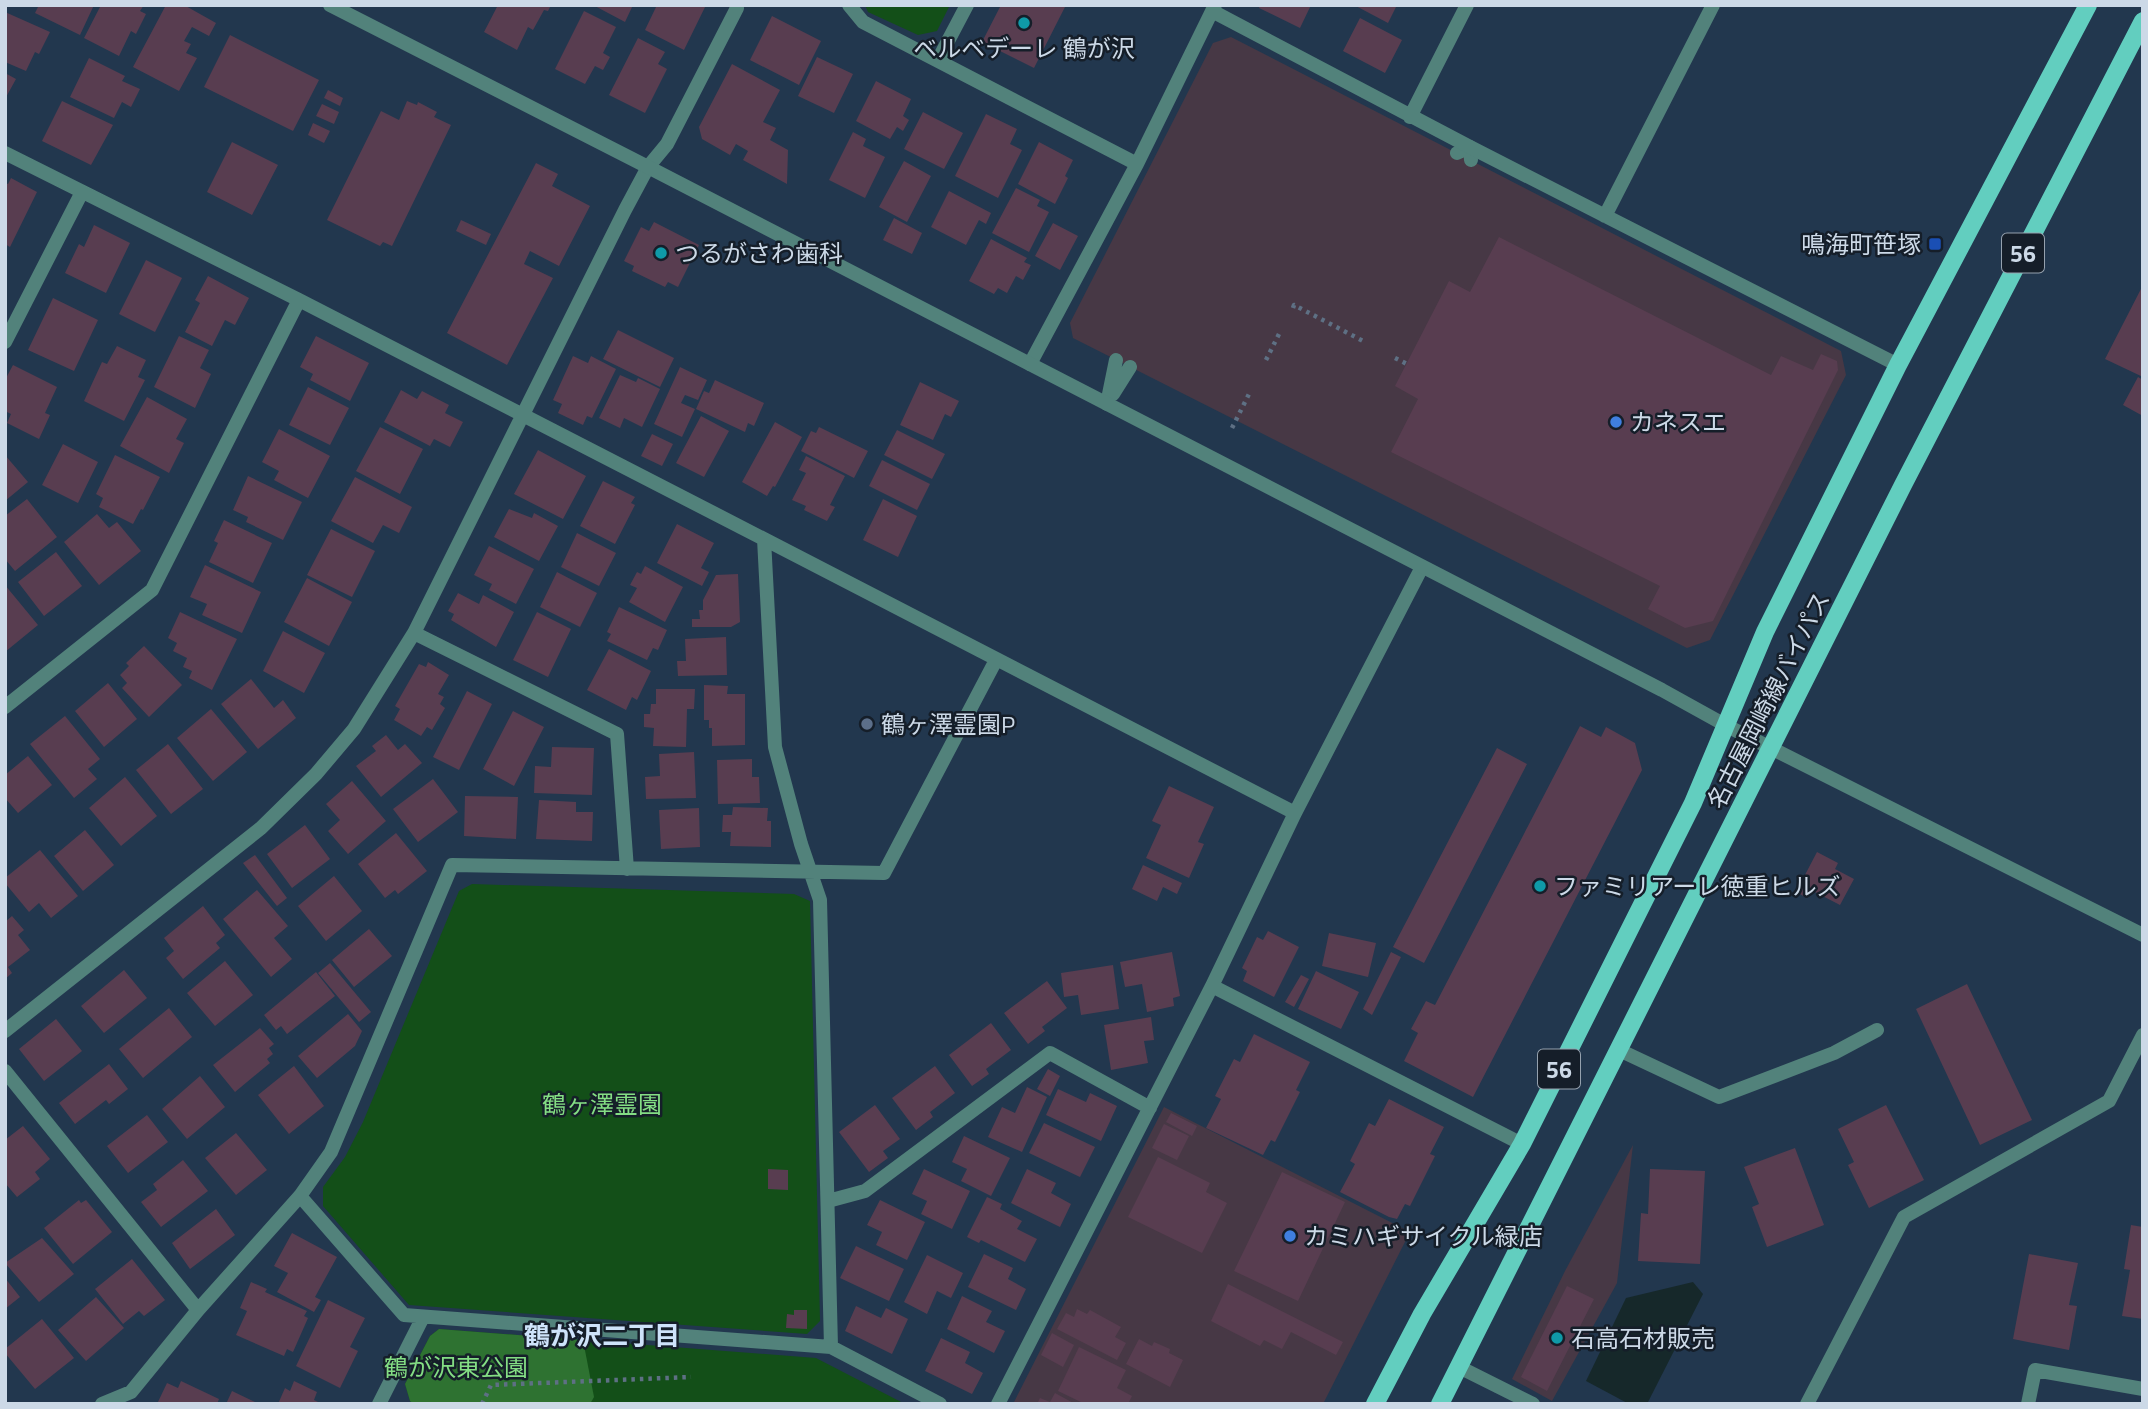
<svg xmlns="http://www.w3.org/2000/svg" width="2148" height="1409" font-family="'Titillium Web','Noto Sans JP',sans-serif">
<rect width="100%" height="100%" fill="#22374e"/>
<path fill="#473845" d="M1231,37L1841,351L1846,375L1710,640L1687,648L1073,338L1070,323L1213,43Z
M1164,1107L1410,1232L1323,1404H1013Z
M1633,1145L1617,1283L1552,1401L1512,1379L1565,1271Z"/>
<path fill="#134f18" d="M865,5H950L937,31L918,35L868,12Z
M472,884L794,894L810,901L820,1321L807,1334L409,1305L323,1206V1187L345,1157L363,1122L459,891Z
M439,1329L816,1358L905,1404H414L410,1401L405,1384L430,1336Z"/>
<path fill="#2e7231" d="M439,1329L583,1340L594,1397L590,1404H414L410,1401L405,1384L430,1336Z"/>
<path fill="#16282a" d="M1693,1282L1703,1294L1647,1404H1629L1586,1381L1626,1298Z"/>
<path fill="#583d50" d="M39,5H94L80,35L35,13Z
M101,5H144L140,11L146,14L136,34L131,31L119,56L84,38Z
M166,5H184L216,23L209,36L192,27L184,41L191,44L186,53L197,58L179,91L133,67Z
M498,5H551L548,11L544,10L533,30L528,27L517,50L484,32Z
M593,5H633L625,22Z
M657,5H706L684,50L645,30Z
M1001,5H1066L1034,68L982,42Z
M1260,5H1311L1300,28L1259,8Z
M1354,5H1397L1388,23Z
M584,11L616,27L603,53L610,57L603,70L595,66L585,84L555,69Z
M5,12L50,32L39,54L35,52L26,71L5,62Z
M772,16L821,41L799,85L750,60Z
M1360,18L1402,40L1385,73L1343,51Z
M230,35L319,80L293,131L204,87Z
M638,38L665,52L658,64L667,69L645,113L609,95Z
M817,57L853,74L834,113L798,96Z
M89,58L125,76L122,81L140,89L131,107L122,102L114,118L70,97Z
M732,64L780,90L763,122L776,128L770,140L788,150L787,184L743,160L748,151L736,144L730,155L702,139L699,127Z
M5,73L16,79L5,99Z
M876,81L911,99L903,116L909,120L903,131L897,127L890,139L856,121Z
M328,90L343,98L340,106L324,98Z
M62,101L113,125L91,165L42,141Z
M407,101L417,105L418,102L437,112L434,117L451,125L392,246L383,242L380,246L327,220L381,111L399,120Z
M322,104L339,112L334,124L316,116Z
M923,112L963,133L944,169L904,149Z
M986,114L1017,129L1010,144L1022,150L998,198L955,176Z
M313,123L330,131L324,143L308,135Z
M853,132L866,139L863,146L885,157L865,198L829,180Z
M232,142L278,165L252,215L207,192Z
M1039,142L1073,160L1065,176L1068,178L1055,204L1018,184Z
M904,161L931,176L907,222L879,207Z
M536,163L558,174L552,186L590,206L559,266L530,251L524,264L553,278L507,365L447,333Z
M11,178L37,192L10,247L5,244V183L8,184Z
M1016,188L1040,200L1037,206L1049,212L1029,252L992,233Z
M949,191L991,213L986,224L979,220L966,245L931,227Z
M894,218L922,233L912,254L883,240Z
M461,220L491,234L486,245L456,231Z
M654,222L699,245L678,287L668,282L665,287L632,271L634,266L624,261L641,227L649,231Z
M1053,223L1078,236L1060,270L1035,256Z
M94,225L130,243L106,293L65,273L79,244L84,247Z
M1499,237L1771,375L1781,356L1813,370L1821,354L1837,361L1838,370L1713,621L1685,628L1648,609L1660,586L1391,452L1418,399L1395,386L1449,281L1470,292Z
M991,239L1027,258L1024,262L1031,265L1023,280L1016,276L1007,293L998,288L994,294L969,281Z
M146,260L182,278L155,332L119,314Z
M208,276L249,298L235,325L225,320L212,346L185,332L200,303L195,300Z
M2143,285V377L2105,359Z
M53,298L98,320L74,371L28,350Z
M618,330L674,358L660,387L603,359Z
M179,336L209,350L200,368L211,374L195,408L154,387Z
M316,336L369,363L350,401L310,380L313,374L300,367Z
M117,346L146,360L138,377L145,380L124,421L84,401L102,362L107,364Z
M573,356L588,363L591,356L616,369L592,418L587,416L583,425L558,413L562,404L553,400Z
M13,365L57,387L45,413L50,415L39,439L7,423L11,414L5,411V380Z
M680,367L707,380L698,400L685,395L681,403L695,409L682,437L654,424Z
M620,375L636,382L638,378L660,389L642,427L624,418L620,428L599,418Z
M2138,377L2143,380V416L2123,405Z
M715,380L764,403L754,426L748,423L745,432L696,409L704,391L709,393Z
M920,382L959,401L951,417L945,414L933,440L900,425Z
M308,387L349,408L330,445L289,425Z
M401,390L417,399L422,391L449,405L445,413L463,422L450,447L434,439L430,446L384,422Z
M147,397L187,419L176,439L184,443L169,473L120,446Z
M701,416L729,431L704,477L676,463Z
M775,422L802,437L775,487L773,486L767,496L742,482Z
M380,427L423,449L400,494L356,471Z
M819,427L868,451L854,478L801,451L811,431L816,433Z
M279,429L330,456L308,498L274,480L279,471L262,462Z
M897,430L945,454L932,479L884,455Z
M652,434L673,444L662,466L641,456Z
M63,444L98,462L78,503L42,485Z
M538,450L586,476L563,519L514,494Z
M5,455L28,482L5,501Z
M115,455L160,477L143,510L141,509L133,524L99,507L103,498L96,494Z
M806,456L845,476L830,505L835,507L827,521L804,510L806,506L792,500L806,473L799,470Z
M882,460L930,484L917,510L869,486Z
M248,476L302,502L283,540L246,522L248,517L233,510Z
M355,477L412,507L399,533L383,525L373,543L331,521Z
M603,481L635,497L631,503L635,505L615,544L580,526Z
M27,499L57,537L15,571L5,559V516Z
M883,499L917,516L898,557L863,540Z
M509,509L532,518L534,513L558,526L539,561L494,537Z
M97,514L109,528L117,522L141,551L99,585L64,542Z
M224,520L272,543L253,583L209,562L218,543L214,541Z
M677,524L714,543L701,568L709,572L702,586L657,563Z
M331,529L375,551L352,597L307,575Z
M577,533L616,553L599,586L561,567Z
M489,546L534,569L516,604L489,590L492,584L474,575Z
M56,552L82,586L44,616L18,582Z
M205,565L261,592L242,633L202,615L207,604L190,597Z
M645,566L683,587L665,622L629,602L637,588L630,585L637,572L641,574Z
M557,572L597,593L580,627L540,607Z
M738,574L740,622L731,627H692V619H700L699,610H703V600L716,575Z
M307,578L352,602L329,646L284,622Z
M5,585L38,625L5,652Z
M458,593L479,604L483,595L514,612L496,647L451,620L454,614L448,611Z
M619,607L667,630L658,650L653,648L647,660L607,641L611,634L607,632Z
M180,612L237,639L212,690L189,678L192,671L183,667L187,658L173,651L177,643L168,638Z
M537,612L571,629L548,677L513,660Z
M283,631L325,653L304,693L263,671Z
M726,637L727,675L678,676L677,661H686L685,639Z
M144,646L182,685L149,717L122,688L127,683L120,675L129,666L126,663Z
M609,649L651,671L637,700L632,697L626,710L587,690Z
M428,662L449,675L438,694L444,697L440,704L445,708L432,730L427,727L421,736L394,720L400,709L395,706L419,664L426,667Z
M251,679L274,708L283,700L296,718L258,749L221,704Z
M108,683L137,719L104,747L75,711Z
M704,685L728,686L727,694H745V745L712,746V728H709V720H704Z
M656,689H695L694,709H687L686,747L653,746L654,728L644,727V714H650L651,704H656Z
M467,691L492,704L459,770L433,757Z
M211,709L247,752L213,781L177,738Z
M513,711L544,727L514,786L483,769Z
M65,716L100,759L88,769L97,779L74,798L30,744Z
M1580,726L1601,737L1606,727L1635,743L1642,770L1473,1097L1404,1061L1418,1033L1411,1029L1426,1001L1435,1005Z
M386,735L398,750L405,744L422,763L381,797L356,766L376,751L372,746Z
M168,744L203,789L171,814L136,770Z
M552,747L594,748L592,795L534,793L535,766L551,767Z
M1497,748L1527,764L1424,963L1393,947Z
M694,752L696,798L646,799L645,777L660,776L659,754Z
M28,756L52,785L18,813L5,798V775Z
M752,759V777H759L760,803L718,804L717,760Z
M125,777L157,816L121,846L89,808Z
M433,779L458,812L418,842L393,809Z
M352,781L386,821L348,854L328,831L340,820L326,804Z
M1169,786L1214,807L1198,842L1204,844L1189,878L1146,858L1161,825L1152,821Z
M465,796L518,797L516,839L464,836Z
M539,800L576,802V812H593L592,841L536,839Z
M733,807L768,808L767,821H771V847L730,846L731,832H722L723,815H732Z
M699,808L700,847L661,849L659,810Z
M305,825L330,859L292,888L267,854Z
M85,830L114,865L83,891L54,856Z
M396,833L427,871L398,894L395,890L385,898L358,864Z
M40,850L78,896L51,918L39,903L29,912L5,883V878Z
M1817,852L1838,863L1835,869L1854,879L1840,905L1811,890L1807,898L1796,892Z
M255,855L287,898L277,906L243,863Z
M1143,865L1182,883L1177,894L1163,887L1157,901L1132,889Z
M334,876L362,911L326,941L298,906Z
M257,890L288,926L274,938L292,959L271,977L223,919Z
M203,906L225,935L216,943L220,948L183,979L166,958L174,951L164,938Z
M12,916L24,930L18,935L30,950L8,967L12,973L5,979V922Z
M369,929L392,956L354,987L332,960Z
M1268,931L1299,947L1274,997L1243,981L1247,971L1242,968L1257,937L1263,940Z
M1329,933L1376,943L1368,977L1322,966Z
M1172,952L1180,996L1173,998L1174,1006L1147,1012L1142,984L1125,987L1120,962Z
M1391,952L1401,957L1372,1015L1363,1009Z
M225,961L253,995L215,1026L187,993Z
M330,963L371,1012L359,1022L318,973Z
M1113,965L1119,1009L1081,1015L1078,995L1064,997L1061,973Z
M124,970L147,998L104,1033L81,1006Z
M1316,971L1359,992L1341,1029L1298,1009Z
M316,972L335,996L287,1034L281,1026L276,1030L264,1015Z
M1301,975L1309,979L1294,1007L1285,1002Z
M1047,981L1067,1008L1042,1027L1045,1031L1028,1044L1004,1013Z
M1967,984L2032,1120L1980,1145L1916,1009Z
M169,1008L192,1037L143,1078L119,1049Z
M348,1014L362,1031L355,1046L317,1078L298,1056Z
M1151,1017L1154,1040L1144,1041L1148,1063L1111,1070L1104,1025Z
M56,1019L82,1051L44,1081L19,1049Z
M991,1023L1011,1050L986,1069L989,1074L972,1086L949,1055Z
M260,1028L274,1044L269,1048L273,1054L267,1059L270,1063L235,1092L213,1065Z
M1254,1034L1310,1062L1296,1090L1300,1092L1275,1142L1271,1140L1263,1155L1206,1128L1221,1099L1215,1096L1234,1059L1240,1062Z
M109,1064L128,1089L109,1104L106,1100L75,1124L59,1103Z
M294,1066L324,1106L289,1134L258,1095Z
M935,1066L955,1093L930,1112L933,1117L916,1130L892,1098Z
M1048,1069L1060,1076L1050,1096L1037,1089Z
M200,1076L225,1107L187,1139L162,1109Z
M1027,1087L1047,1097L1022,1152L988,1137L1002,1107L1015,1113Z
M1058,1089L1086,1102L1090,1093L1117,1106L1101,1141L1046,1115Z
M1389,1099L1444,1127L1430,1154L1435,1156L1410,1206L1405,1204L1397,1219L1389,1217L1340,1192L1355,1164L1350,1161L1369,1123L1375,1126Z
M875,1105L900,1139L883,1151L888,1158L869,1172L839,1132Z
M1886,1105L1924,1180L1869,1208L1848,1165L1854,1162L1838,1129Z
M1171,1113L1197,1126L1192,1136L1166,1122Z
M147,1115L168,1142L128,1173L107,1146Z
M1044,1123L1095,1147L1080,1177L1029,1153Z
M1164,1124L1189,1136L1177,1160L1152,1148Z
M23,1126L50,1159L35,1172L40,1179L17,1197L5,1183V1140Z
M236,1133L267,1170L236,1195L205,1158Z
M964,1136L1010,1158L991,1196L961,1181L967,1169L952,1162Z
M1795,1148L1824,1225L1767,1247L1752,1207L1759,1204L1744,1167Z
M1158,1157L1210,1183L1206,1192L1227,1203L1202,1253L1128,1217Z
M183,1160L208,1191L161,1227L141,1202L157,1190L153,1184Z
M768,1169L788,1170V1190L768,1189Z
M924,1169L970,1191L952,1229L921,1214L927,1201L912,1194Z
M1027,1169L1056,1183L1051,1193L1071,1204L1060,1227L1011,1203Z
M1650,1169L1705,1171L1700,1264L1638,1261L1641,1213L1648,1214Z
M1282,1172L1345,1202L1298,1301L1234,1271Z
M987,1197L1002,1204L1000,1209L1022,1221L1017,1229L1037,1239L1025,1262L981,1240L979,1243L967,1237Z
M79,1200L81,1203L86,1200L112,1232L73,1264L44,1228Z
M880,1200L925,1222L907,1260L876,1245L882,1232L867,1225Z
M216,1209L235,1235L190,1269L172,1243Z
M2131,1225L2143,1227V1319L2122,1316L2130,1270L2124,1269Z
M292,1233L337,1257L315,1297L321,1300L314,1312L277,1292L288,1273L274,1266Z
M42,1238L74,1274L39,1302L5,1263Z
M856,1246L904,1269L889,1301L840,1278Z
M984,1254L1013,1268L1008,1279L1026,1289L1016,1310L968,1287Z
M2029,1254L2078,1263L2069,1305L2077,1306L2069,1350L2013,1339Z
M927,1255L963,1273L951,1298L937,1291L927,1314L904,1302Z
M132,1259L165,1300L144,1316L139,1311L123,1324L95,1289Z
M5,1278L20,1297L5,1309Z
M251,1282L267,1289L265,1292L307,1311L304,1316L308,1318L293,1352L287,1349L284,1356L236,1335L247,1311L240,1308Z
M1228,1284L1343,1342L1336,1355L1291,1332L1282,1349L1264,1340L1260,1346L1211,1321Z
M1567,1286L1594,1299L1547,1391L1521,1377Z
M962,1296L992,1311L986,1322L1005,1331L994,1353L947,1329Z
M96,1297L124,1328L86,1361L58,1330Z
M328,1300L365,1318L350,1347L358,1351L340,1388L296,1366Z
M856,1306L881,1318L886,1308L908,1319L892,1354L845,1331Z
M1077,1309L1087,1314L1090,1310L1121,1327L1115,1337L1126,1343L1117,1360L1057,1329L1066,1313L1074,1317Z
M794,1310H807V1329L786,1328L787,1314L794,1315Z
M42,1319L74,1358L35,1389L5,1353V1349Z
M1052,1333L1074,1345L1063,1367L1041,1355Z
M941,1338L970,1352L965,1363L983,1373L972,1394L925,1371Z
M1139,1339L1152,1346L1154,1342L1170,1349L1169,1353L1183,1360L1170,1387L1126,1364Z
M1079,1347L1126,1370L1117,1388L1132,1396L1128,1404H1085L1058,1391Z
M181,1381L219,1399L217,1404H157L167,1383L178,1388Z
M294,1381L317,1392L314,1400L322,1404H278L285,1388L290,1391Z
M232,1391L259,1404H226Z
M1055,1393L1075,1404H1037L1040,1398L1050,1402Z"/>
<g fill="none" stroke-linecap="round" stroke-linejoin="round">
<path stroke="#5e7084" stroke-width="4.5" stroke-dasharray="3.5 5" stroke-linecap="butt" d="M1293,308L1294,305L1365,342
M1395,358L1407,364
M1266,360L1279,334
M1232,428L1250,392
M482,1404L491,1385L691,1377"/>
<path stroke="#52827b" stroke-width="14" d="M1457,153L1470,147L1471,160
M1113,394L1130,367
M1107,404L1116,360"/>
<path stroke="#52827b" stroke-width="14" d="M849,5L863,22L1137,164
M1212,11L1470,147L1898,365
M938,60L967,5
M1410,117L1467,5
M5,153L299,300L764,539L775,747L801,844L820,900L831,1347L404,1315L300,1196
M1605,216L1713,5
M5,342L82,192
M1030,364L1137,164L1215,5
M764,539L1295,813
M414,633L617,734L627,869
M5,707L152,590L299,300
M1212,986L1522,1144
M5,1031L261,828L316,774L354,729L414,633L625,210L648,167L667,144L737,8L736,5
M1619,1050L1719,1097L1834,1053L1877,1030
M5,1071L198,1310
M828,1201L865,1191L1050,1053L1150,1108
M831,1347L940,1404
M1459,1367L1533,1404
M102,1404L131,1392L198,1310L300,1196L331,1152L452,865L884,873L996,660
M379,1404L423,1317
M998,1404L1212,986L1295,813L1422,567
M1807,1404L1904,1217L2109,1101L2143,1035
M2028,1404L2035,1370L2143,1389"/>
<path stroke="#52827b" stroke-width="14" d="M330,5L648,167L1662,690L1727,726L2143,935"/>
<path stroke="#62cebf" stroke-width="18" d="M1375,1404L1422,1314L1522,1144L1693,803L1765,632L1898,365L2088,5
M1440,1404L1903,485L2143,21"/>
</g>
<g fill="#0f9aa8" stroke="#151e29" stroke-width="2.5">
<circle cx="1024" cy="23" r="7"/>
<circle cx="661" cy="253" r="7"/>
<circle cx="1540" cy="886" r="7"/>
<circle cx="1557" cy="1338" r="7"/>
</g>
<rect fill="#1a4fb4" stroke="#151e29" stroke-width="2.5" x="1928" y="237" width="14" height="14" rx="3.5"/>
<g fill="#3f7fe0" stroke="#151e29" stroke-width="2.5">
<circle cx="1616" cy="422" r="7"/>
<circle cx="1290" cy="1236" r="7"/>
</g>
<circle fill="#5c6f8a" stroke="#151e29" stroke-width="2.5" cx="867" cy="724" r="7"/>
<g text-anchor="middle" dominant-baseline="central" stroke-width="5" stroke-linejoin="round" paint-order="stroke">
<g fill="#151e29" stroke="#95a1ae" stroke-width="2">
<rect x="2002" y="233.5" width="42" height="39" rx="5"/>
<rect x="1538" y="1049.5" width="42" height="39" rx="5"/>
</g>
<g font-size="23" font-weight="bold" fill="#ccd9e7">
<text x="2023" y="253">56</text>
<text x="1559" y="1069">56</text>
</g>
<g font-size="24" fill="#ccd9e7" stroke="#151e29" text-anchor="start">
<text x="1024" y="48" text-anchor="middle">ベルベデーレ 鶴が沢</text>
<text x="1921" y="244" text-anchor="end">鳴海町笹塚</text>
<text x="675" y="253">つるがさわ歯科</text>
<text x="1630" y="422">カネスエ</text>
<text x="881" y="724">鶴ヶ澤霊園P</text>
<text x="1554" y="886">ファミリアーレ徳重ヒルズ</text>
<text x="1304" y="1236">カミハギサイクル緑店</text>
<text x="1571" y="1338">石高石材販売</text>
</g>
<g font-size="24" fill="#ccd9e7" stroke="#151e29">
<text transform="translate(1768 700) rotate(-63)">名古屋岡崎線バイパス</text>
</g>
<g font-size="24" fill="#84de84" stroke="#151e29">
<text x="602" y="1104">鶴ヶ澤霊園</text>
<text x="456" y="1367">鶴が沢東公園</text>
</g>
<g font-size="26" font-weight="bold" fill="#cee3fa" stroke="#151e29">
<text x="602" y="1335">鶴が沢二丁目</text>
</g>
</g>
<rect width="2148" height="1409" fill="none" stroke="#ccd9e7" stroke-width="14"/>
</svg>
